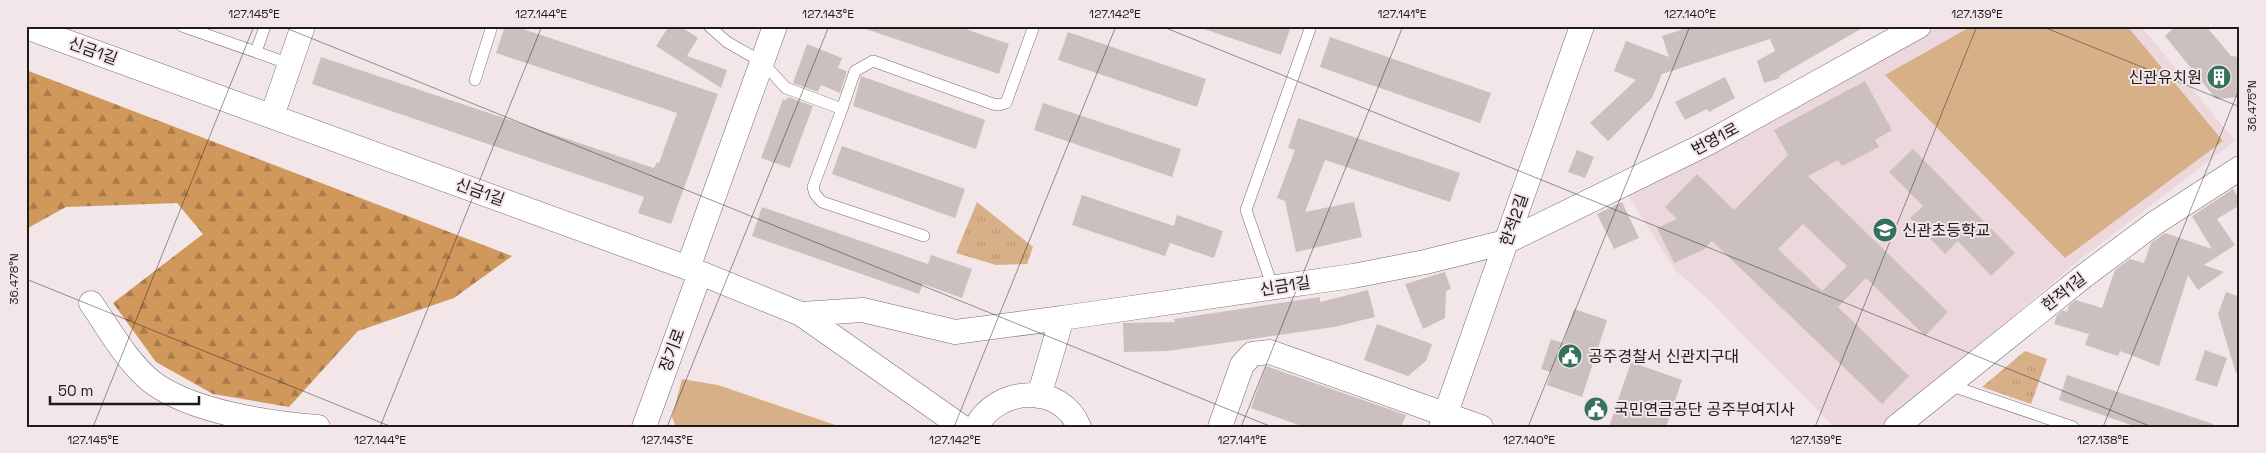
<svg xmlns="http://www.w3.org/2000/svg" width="2266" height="453" font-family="'Space Grotesk','Noto Sans KR',sans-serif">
<defs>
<pattern id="forest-firs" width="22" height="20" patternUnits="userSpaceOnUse" patternTransform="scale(1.25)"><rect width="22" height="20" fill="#d1985c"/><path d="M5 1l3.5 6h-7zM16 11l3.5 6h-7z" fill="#a97b4b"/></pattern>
<pattern id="park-tufts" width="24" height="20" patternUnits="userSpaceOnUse" patternTransform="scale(1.25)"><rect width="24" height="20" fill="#d8b088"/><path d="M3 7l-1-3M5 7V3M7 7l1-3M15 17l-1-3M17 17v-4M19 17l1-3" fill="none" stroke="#b99775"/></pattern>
</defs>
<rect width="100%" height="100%" fill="#f2e6e9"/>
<path fill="#ecd7dd" d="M1940,26H2141L2235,141L2073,265L1885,427H1834L1708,299L1676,271L1627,194L1770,120Z"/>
<path fill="#d8b088" d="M1972,26H2127L2223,141L2065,258L1885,75Z
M682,379L718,385L841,427H676L672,417Z"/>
<path fill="url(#forest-firs)" d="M26,70L512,256L454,298L358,331L289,407L213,394L156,362L113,303L203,234L177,203L66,207L26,229Z"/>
<path fill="url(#park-tufts)" d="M977,202L1033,247L1027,264L996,265L956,253Z
M2025,351L2047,359L2031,404L1982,387Z"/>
<path fill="#cbc0bd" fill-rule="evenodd" d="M505,26H514L718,94L671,224L638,213L644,197L312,84L321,57L654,168L657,162L659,163L677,113L496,53Z
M669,26H680L698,38L687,56L727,70L721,88L656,46Z
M867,26H957L1009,44L999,74L866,29Z
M1205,26H1291L1281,55L1204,29Z
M1693,26H1866L1779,76L1780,78L1764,83L1757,61L1775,51L1770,39L1662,74L1652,98L1608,141L1590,123L1636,80L1614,71L1626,41L1669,57L1662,36Z
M2176,26H2206L2231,56L2240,57V97L2216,99L2165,36Z
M1068,32L1206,79L1197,107L1058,60Z
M1330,37L1491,93L1480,123L1320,67Z
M807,44L842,58L838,68L847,71L840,93L821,85L818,92L793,83Z
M861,76L985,120L976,149L853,106Z
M1725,77L1735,98L1709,112L1707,109L1685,120L1675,102Z
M1865,81L1892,130L1875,140L1879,147L1842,166L1838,160L1808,176L1948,312L1925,336L1866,278L1838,307L1909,376L1882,404L1712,241L1703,250L1674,263L1657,228L1677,219L1665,207L1697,174L1734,210L1788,155L1774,130ZM1803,224L1847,266L1822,291L1778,249Z
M788,97L813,106L790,168L761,158L783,99L786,100Z
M1043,103L1181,149L1172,177L1034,130Z
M1298,118L1460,173L1450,202L1325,160L1305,212L1354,202L1362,237L1296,252L1285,201L1277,198L1295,150L1288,148Z
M842,146L965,189L955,218L832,174Z
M1913,149L2015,253L1991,276L1958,241L1945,254L1910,218L1923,206L1889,172Z
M1577,150L1594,157L1585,178L1568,172Z
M2233,189L2240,200V205L2217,219L2235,245L2204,265L2224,272L2198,290L2188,275L2159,366L2120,351L2118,356L2085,345L2089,334L2054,324L2057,315L2063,310L2067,312L2069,305L2076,300L2102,308L2115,270L2130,259L2144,263L2151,243L2165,233L2212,249L2192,216Z
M1082,195L1174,226L1177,215L1223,231L1214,258L1170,243L1165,256L1072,225Z
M1622,202L1639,238L1614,249L1597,214Z
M762,207L928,264L931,255L972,269L962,298L923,284L919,294L752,236Z
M1445,272L1451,289L1446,291L1445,318L1423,329L1405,284Z
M1368,290L1375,317L1334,327L1168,351L1124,352L1123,323L1175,322L1174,319L1320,297V302Z
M2226,292L2240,297V373H2236L2218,314Z
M1574,309L1607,320L1582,397L1547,385L1551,372L1541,369L1551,339L1563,343Z
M1377,324L1432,344L1426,361L1408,376L1364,360Z
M2205,350L2227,358L2217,387L2195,380Z
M1631,362L1682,380L1666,427H1609Z
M1266,366L1406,415L1401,427H1304L1251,408Z
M2067,375L2213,424V427H2137L2059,400Z"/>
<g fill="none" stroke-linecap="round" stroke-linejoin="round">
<defs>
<path id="lane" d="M182,26L290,64
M709,26L727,42L762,62L786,88L842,109L855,71L873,61L993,104L999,105L1006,103L1034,26
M256,52L265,26
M475,80L492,26
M842,109L813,187L815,194L822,202L924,236
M1273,288L1246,210L1311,26
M1949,385L2073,427"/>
<path id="street" d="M26,27L688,268L801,314L863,310L955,332L1062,318
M272,116L303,26
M688,268L775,26
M91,303C109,329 127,362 152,382C192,412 268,423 318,427
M801,314L962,427
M1039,396L1062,318L1353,276L1425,262L1506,242L1708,143L1919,26
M644,427L700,273
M976,427C996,387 1061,382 1079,427
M1220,427L1242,365L1252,354L1270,352L1481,427
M1441,427L1582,26
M1896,427L2084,276L2155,223L2240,168"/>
</defs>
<use href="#lane" stroke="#766c6f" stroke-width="12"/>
<use href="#street" stroke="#766c6f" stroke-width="25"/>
<use href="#lane" stroke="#fff" stroke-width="11"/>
<use href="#street" stroke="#fff" stroke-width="24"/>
</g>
<path fill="none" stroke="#1f1b1c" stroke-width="1" stroke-opacity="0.45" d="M281,26L1272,427M1161,26L2152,427M2041,26L2240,107M26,279L392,427M93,427L254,26M380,427L542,26M667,427L829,26M954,427L1116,26M1241,427L1403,26M1528,427L1690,26M1815,427L1977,26M2103,427L2240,87"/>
<defs>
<symbol id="building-disc" viewBox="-11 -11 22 22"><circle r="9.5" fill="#35715b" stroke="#f2e6e9"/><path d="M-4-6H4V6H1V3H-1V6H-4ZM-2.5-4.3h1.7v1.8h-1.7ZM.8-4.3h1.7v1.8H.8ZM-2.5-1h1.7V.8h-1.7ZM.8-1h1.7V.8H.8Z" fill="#fff"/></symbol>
<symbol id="school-disc" viewBox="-11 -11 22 22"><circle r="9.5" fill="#35715b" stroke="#f2e6e9"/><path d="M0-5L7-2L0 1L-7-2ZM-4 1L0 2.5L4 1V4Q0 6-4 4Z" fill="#fff"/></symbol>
<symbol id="civic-disc" viewBox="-11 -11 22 22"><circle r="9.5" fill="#35715b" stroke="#f2e6e9"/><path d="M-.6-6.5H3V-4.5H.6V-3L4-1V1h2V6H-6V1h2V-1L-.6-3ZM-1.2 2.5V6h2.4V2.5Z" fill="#fff"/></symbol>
</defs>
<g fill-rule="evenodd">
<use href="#building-disc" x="2205" y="63" width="28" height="28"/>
<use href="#school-disc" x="1871" y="216" width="28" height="28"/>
<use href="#civic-disc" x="1556" y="342" width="28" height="28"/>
<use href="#civic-disc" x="1582" y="395" width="28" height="28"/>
</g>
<g text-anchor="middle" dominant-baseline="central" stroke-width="4" stroke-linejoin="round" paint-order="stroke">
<g font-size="16" fill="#1f1b1c" stroke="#f2e6e9">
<text transform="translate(93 51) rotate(20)">신금1길</text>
<text transform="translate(1715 139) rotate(-28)">번영1로</text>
<text transform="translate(480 192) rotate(20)">신금1길</text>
<text transform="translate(1514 220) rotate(-71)">한적2길</text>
<text transform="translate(1285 286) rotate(-9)">신금1길</text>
<text transform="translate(2064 292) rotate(-38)">한적1길</text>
<text transform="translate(672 350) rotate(-70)">장기로</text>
</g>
<g font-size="16" fill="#1f1b1c" stroke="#f2e6e9" text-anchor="start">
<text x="2202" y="77" text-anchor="end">신관유치원</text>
<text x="1902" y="230">신관초등학교</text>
<text x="1588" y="356">공주경찰서 신관지구대</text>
<text x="1614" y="409">국민연금공단 공주부여지사</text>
</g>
</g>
<rect width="2266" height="453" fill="none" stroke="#f2e6e9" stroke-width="55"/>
<path d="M50 396v8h149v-8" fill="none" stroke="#1f1b1c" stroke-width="2.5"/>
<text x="58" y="396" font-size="15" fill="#1f1b1c" stroke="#f2e6e9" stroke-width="4" paint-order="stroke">50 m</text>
<rect x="28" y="28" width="2210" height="398" fill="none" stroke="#1f1b1c" stroke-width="2"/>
<g font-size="12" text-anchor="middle" fill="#1f1b1c">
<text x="254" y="18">127.145°E</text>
<text x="541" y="18">127.144°E</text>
<text x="828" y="18">127.143°E</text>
<text x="1115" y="18">127.142°E</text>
<text x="1402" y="18">127.141°E</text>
<text x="1690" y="18">127.140°E</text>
<text x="1977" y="18">127.139°E</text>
<text transform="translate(2252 106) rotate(-90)" y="4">36.475°N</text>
<text transform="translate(14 279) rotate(-90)" y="4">36.478°N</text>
<text x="93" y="444">127.145°E</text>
<text x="380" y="444">127.144°E</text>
<text x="667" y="444">127.143°E</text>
<text x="955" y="444">127.142°E</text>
<text x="1242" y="444">127.141°E</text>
<text x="1529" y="444">127.140°E</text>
<text x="1816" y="444">127.139°E</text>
<text x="2103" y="444">127.138°E</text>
</g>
</svg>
